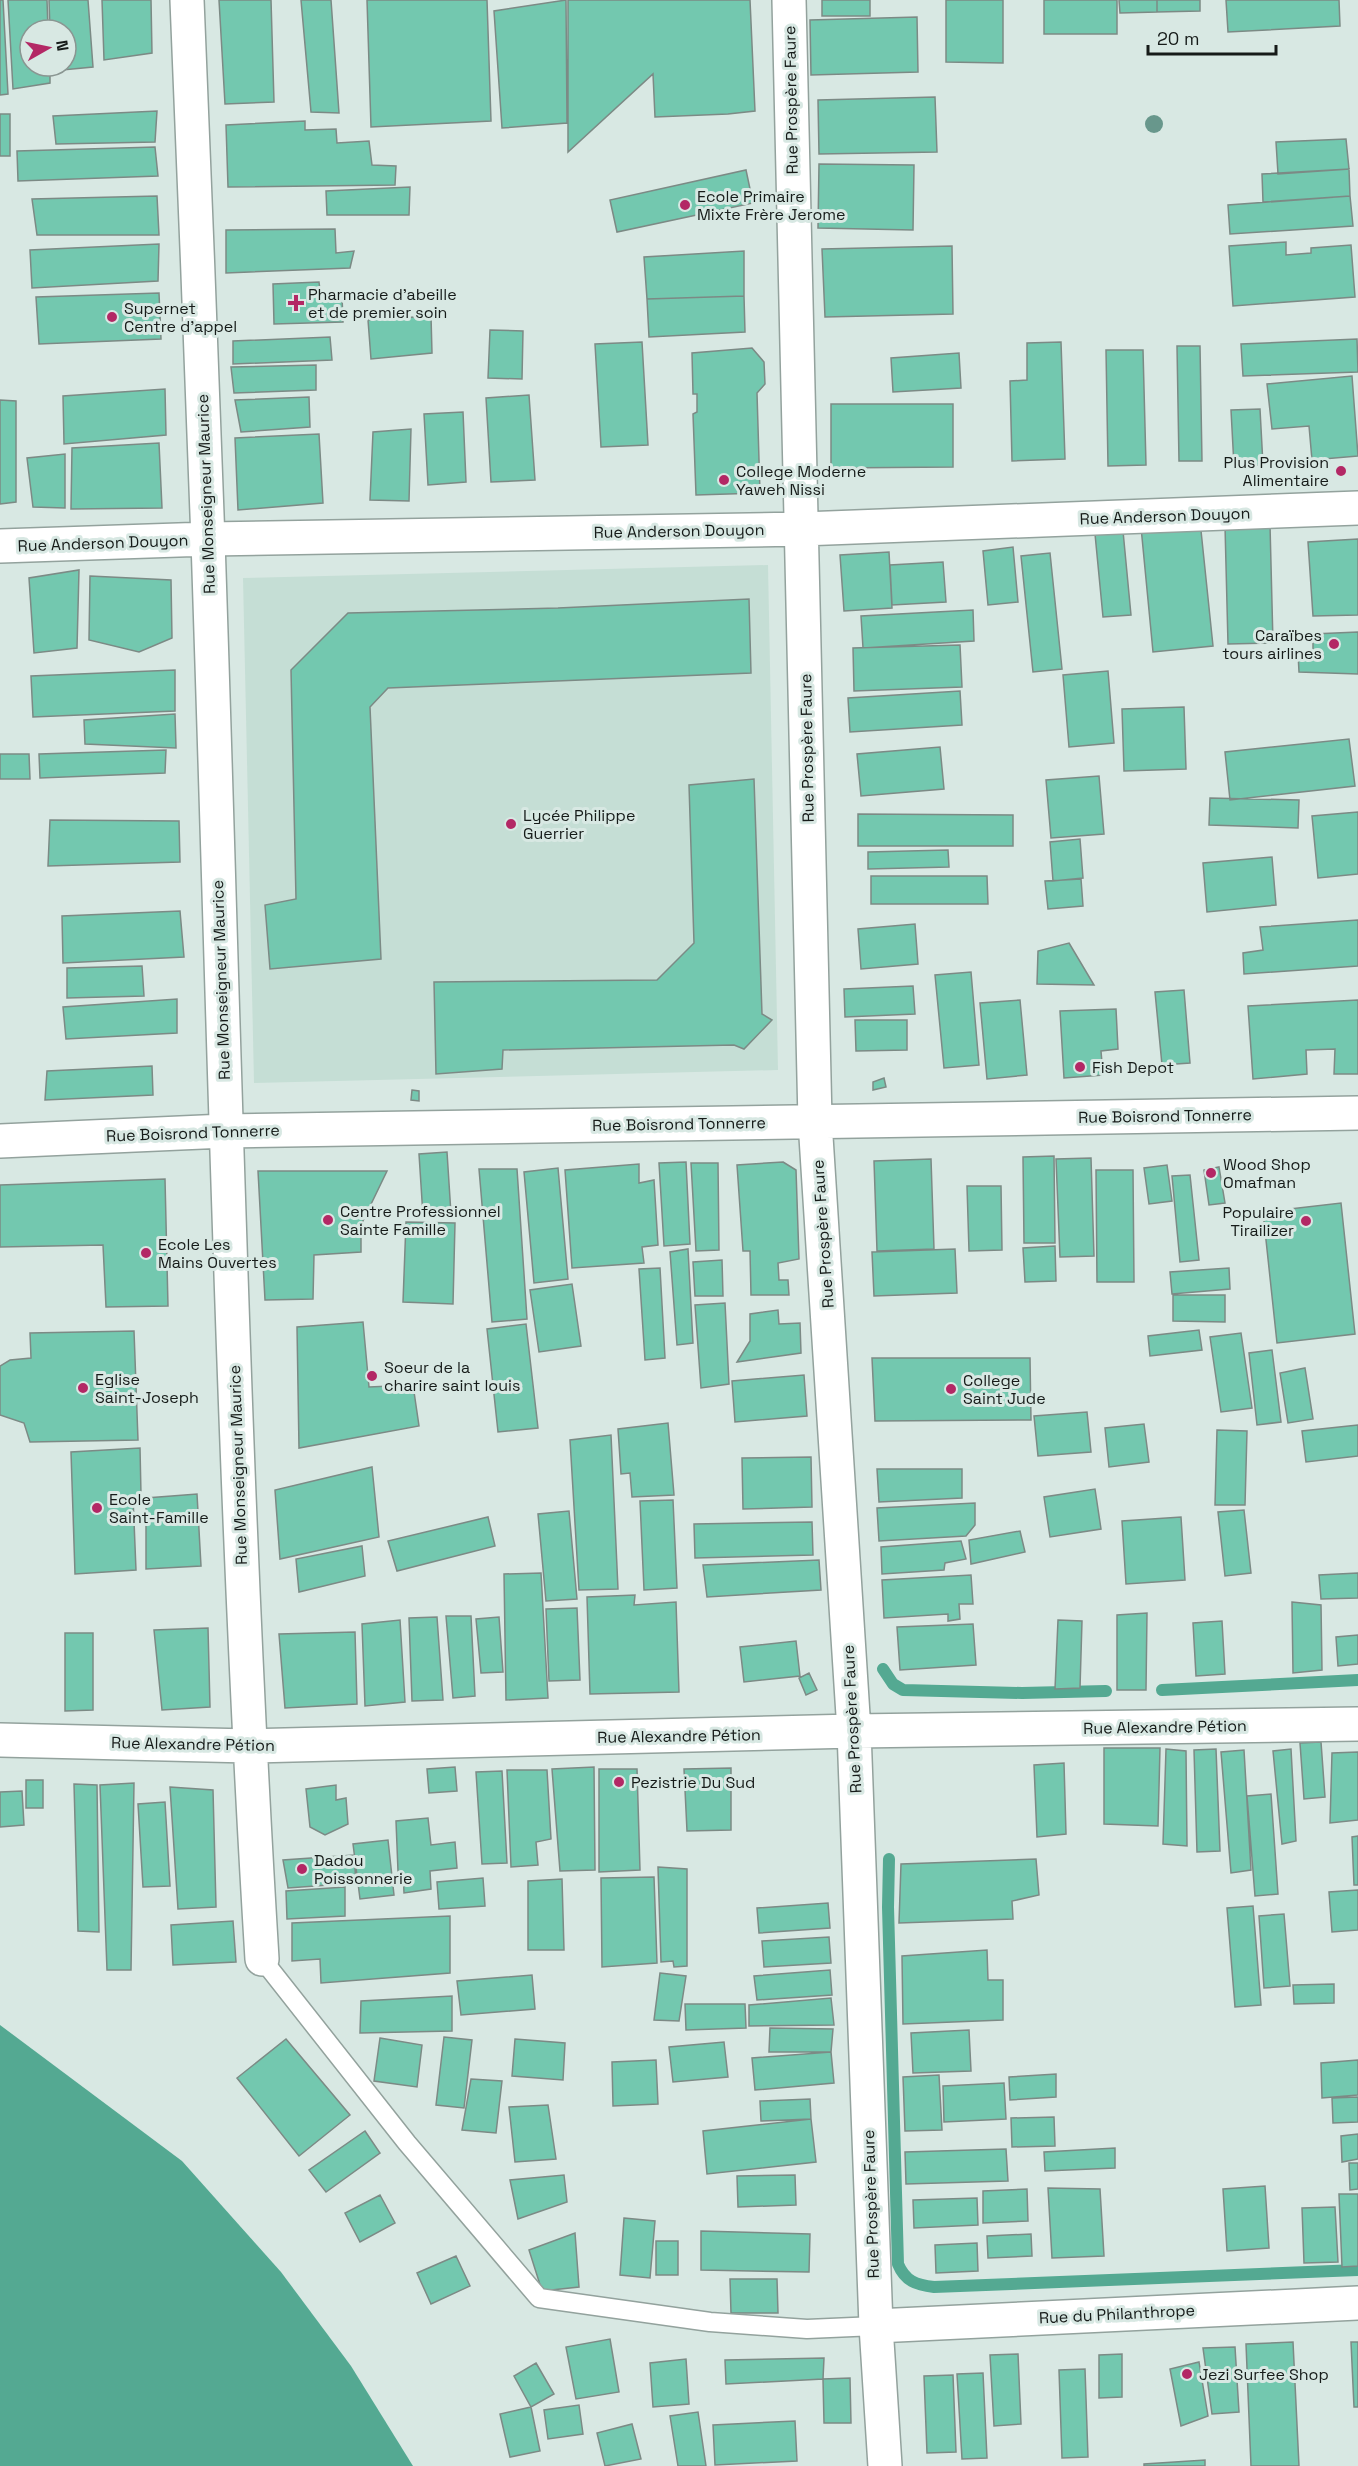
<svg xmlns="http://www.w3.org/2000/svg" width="1358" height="2466" font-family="'Space Grotesk',sans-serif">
<rect width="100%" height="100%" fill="#d8e8e3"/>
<path fill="#c5ded5" d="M768,565L778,1070L254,1083L243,578Z"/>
<path fill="#54a992" d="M0,2025L182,2161L281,2272L351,2366L413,2466H0Z"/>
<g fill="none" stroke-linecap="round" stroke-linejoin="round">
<path stroke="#54a992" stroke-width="12" d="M883,1669L893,1684L903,1690L1022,1693L1106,1691
M1162,1690L1358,1680
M889,1859L888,1907L898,2264C905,2281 916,2285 934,2287L1358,2270"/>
</g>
<path fill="#73c8af" stroke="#7c8a85" stroke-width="1.5" d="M0,0H3L8,94L0,95Z
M8,0H47L48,30H30V66H50V83L13,89Z
M49,0H88L93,67L52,71V66H66V30H50Z
M102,0H151L152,53L104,60Z
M219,0H271L274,102L225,104Z
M301,0H331L339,113L311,112Z
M367,0H487L491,121L371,127Z
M566,0L567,123L502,128L494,11Z
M568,0H750L755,111L728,114L655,117L653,74L568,152Z
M822,0H870V16H822Z
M946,0H1003V63L946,62Z
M1044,0H1117V34H1044Z
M1119,0H1157V12L1120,13Z
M1157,0H1200V11L1157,12Z
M1226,0H1339L1340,26L1228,32Z
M917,17L918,72L811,75L810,20Z
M935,97L937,152L819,154L818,100Z
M157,111L155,142L56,144L53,116Z
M0,114H10V156H0Z
M305,121V130L336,129L337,143L369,141L372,165L396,166L395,185L228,187L226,125Z
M1346,139L1349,169L1278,174L1276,142Z
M155,147L158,176L18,181L17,151Z
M819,164L914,165L913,230L818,228Z
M1349,169L1350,196L1263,202L1262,174Z
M746,170L753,203L617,232L610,200Z
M410,187L409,215H327L326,191Z
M157,196L159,235H37L32,199Z
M1350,196L1353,226L1230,234L1228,205Z
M335,229L336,253L354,251L350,268L226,273V230Z
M1286,242V255L1311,253V248L1351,245L1355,297L1233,306L1229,246Z
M159,244L158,281L32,288L30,250Z
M952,246L953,314L825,317L822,249Z
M744,251V296L647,299L644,257Z
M319,282L321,298L342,296L343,322L274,324L273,284Z
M159,293L161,339L39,344L36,297Z
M744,296L745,332L649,337L647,299Z
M431,316L432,353L371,359L368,320Z
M490,330L523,331L522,379L488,378Z
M330,337L332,360L233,364V341Z
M1357,339L1358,372L1243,376L1241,344Z
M642,342L648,445L601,447L595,344Z
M1061,342L1065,459L1012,461L1010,381L1027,380V343Z
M1177,346H1200L1202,461H1179Z
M752,348L764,362L765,384L757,393L760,493L696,495L693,414L697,412V394H693L692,353Z
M1106,350H1143L1146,465L1108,466Z
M959,353L961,388L893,392L891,358Z
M316,365V390L234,393L231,367Z
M1352,376L1358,456L1312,460L1309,426L1272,429L1267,384Z
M165,389L166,435L64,444L63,396Z
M529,395L535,480L491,482L486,398Z
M309,397L310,427L241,432L235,400Z
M0,400L16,401V502L0,504Z
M831,404H953V467L831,468Z
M1260,409L1263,465L1234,466L1231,410Z
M463,412L466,482L428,485L424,414Z
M411,429L409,501L370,500L373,432Z
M319,434L323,503L238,510L235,438Z
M159,443L162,508L71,509L72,448Z
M65,454V508L33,507L27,458Z
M1200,521L1213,646L1153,652L1141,527Z
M1270,525L1273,643L1228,644L1225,526Z
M1123,531L1131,615L1103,617L1095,534Z
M1358,539V615L1313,616L1308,542Z
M1013,547L1018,602L988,605L983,551Z
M889,552L892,608L844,611L840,555Z
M1050,553L1062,669L1033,672L1021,556Z
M943,562L946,602L892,605L890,565Z
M79,570L77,648L34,653L29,578Z
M90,576L171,580L172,638L139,652L89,640Z
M749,599L751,673L388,688L370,707L381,959L270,969L265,905L296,899L291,670L348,613L558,608Z
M973,610L974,641L863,648L861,616Z
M1358,632V674L1299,672L1298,653H1313V634Z
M960,645L962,687L854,691L853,648Z
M175,670V711L33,717L31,676Z
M1108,671L1114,743L1069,747L1063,675Z
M960,691L962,725L850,732L848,698Z
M1184,707L1186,769L1124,771L1122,709Z
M175,714L176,748L85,744L84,720Z
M1349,739L1355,786L1230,800L1225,752Z
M940,747L944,789L861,796L857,754Z
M166,750L165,773L40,778L39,754Z
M0,754H29L30,779H0Z
M1099,776L1104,834L1051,838L1046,780Z
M754,779L762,1014L772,1020L744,1049L734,1045L503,1050L502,1069L436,1074L434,982L657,980L694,943L689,785Z
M1210,798L1299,800L1298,828L1209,825Z
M1358,812V874L1318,878L1312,816Z
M858,814L1013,815V846H858Z
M50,820L179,821L180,862L48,866Z
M1080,839L1083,878L1053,881L1050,842Z
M948,850L949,867L868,869V852Z
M1272,857L1276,905L1207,912L1203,863Z
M871,876H987L988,904H871Z
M1081,879L1083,906L1048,909L1045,881Z
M180,911L184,957L63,963L62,916Z
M1358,920V966L1244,974L1243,953L1263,950L1260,927Z
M915,924L918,964L861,969L858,929Z
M1069,943L1094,985L1037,984L1038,951Z
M142,966L144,996L67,998V968Z
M971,972L979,1065L944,1068L935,975Z
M913,986L915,1014L845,1017L844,989Z
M1184,990L1190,1063L1162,1065L1155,992Z
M177,999V1033L66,1039L63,1007Z
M1020,1000L1027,1075L987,1079L980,1003Z
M1358,1000V1074H1334L1335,1049L1306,1050L1307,1074L1253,1079L1248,1006Z
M1116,1009L1118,1049L1101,1051L1103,1075L1064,1078L1060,1011Z
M855,1020H907V1050L856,1051Z
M152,1066L153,1095L45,1100L47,1071Z
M884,1078L886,1087L873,1090V1082Z
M412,1090L419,1091V1101L411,1100Z
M447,1152L451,1214L423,1216L419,1154Z
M1054,1156L1055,1243H1024L1023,1157Z
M1091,1158L1094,1256L1060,1257L1056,1159Z
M931,1159L934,1249L877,1251L874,1161Z
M686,1162L690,1244L664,1246L659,1163Z
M783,1162L796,1170L799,1259L778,1263L779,1280H788L789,1295H751L750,1251H743L737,1165Z
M691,1163H718L719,1250L696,1251Z
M639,1164V1183L654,1180L658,1245L642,1247L644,1263L572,1268L565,1170Z
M1167,1165L1172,1201L1149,1204L1144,1168Z
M1219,1167L1225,1203L1209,1205L1204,1170Z
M558,1168L568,1279L534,1283L524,1172Z
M479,1169H517L527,1319L492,1322Z
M1096,1170H1133L1134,1282H1097Z
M258,1171H387L361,1225V1252L314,1255L313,1299L265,1300Z
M1190,1175L1199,1260L1180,1262L1172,1176Z
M165,1179L168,1306L106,1307L103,1245L0,1247V1185Z
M967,1186H1001L1002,1250L969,1251Z
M1341,1203L1355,1334L1277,1343L1263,1212Z
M406,1222L455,1223L453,1304L403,1302Z
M1055,1246L1056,1281L1025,1282L1023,1248Z
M688,1249L693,1343L677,1345L670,1252Z
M955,1249L957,1293L874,1296L872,1252Z
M722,1260L723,1296H695L693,1262Z
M660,1268L665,1358L645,1360L639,1269Z
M1229,1268L1230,1289L1172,1294L1170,1272Z
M572,1284L581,1346L539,1352L530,1290Z
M1173,1295H1225V1322L1173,1321Z
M725,1303L729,1384L701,1388L695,1305Z
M778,1310L779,1324L800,1323L801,1353L737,1362L750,1341V1314Z
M363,1322L369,1387L413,1385L419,1426L299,1448L297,1327Z
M526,1324L538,1428L498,1432L487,1329Z
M1199,1330L1202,1350L1150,1356L1148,1336Z
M134,1331L138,1440L30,1442L24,1423L0,1415V1366L10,1360L31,1358L30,1333Z
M1241,1333L1252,1408L1221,1412L1210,1337Z
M1272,1350L1281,1422L1257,1425L1249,1353Z
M872,1358H1030L1031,1420L875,1421Z
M1305,1368L1313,1419L1288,1423L1280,1373Z
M804,1375L807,1416L735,1422L732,1381Z
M1087,1412L1091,1452L1038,1456L1034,1416Z
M668,1423L674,1495L632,1497L630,1473L621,1474L618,1429Z
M1144,1424L1149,1462L1109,1467L1105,1428Z
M1358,1425V1456L1306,1462L1302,1431Z
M1217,1430L1247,1431L1245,1505H1215Z
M611,1435L618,1589L579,1590L570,1440Z
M140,1448L141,1494L133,1497L136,1570L75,1574L71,1452Z
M811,1457L812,1507L743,1509L742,1458Z
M372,1467L379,1537L280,1559L275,1490Z
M877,1469H962V1498L879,1502Z
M1095,1489L1101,1529L1050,1537L1044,1497Z
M197,1494L201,1566L146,1569V1498Z
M673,1500L677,1588L644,1590L640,1501Z
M975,1503V1525L966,1536L879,1541L877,1508Z
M1244,1510L1251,1573L1225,1576L1218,1512Z
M569,1511L577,1599L546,1601L538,1514Z
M488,1517L495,1546L397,1571L388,1541Z
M1181,1517L1185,1580L1126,1584L1122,1521Z
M812,1522L813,1555L695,1558L694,1524Z
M1020,1531L1025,1552L971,1564L969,1540Z
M961,1541L966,1559L945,1563L944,1570L882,1574L881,1547Z
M362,1546L365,1576L299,1592L296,1559Z
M819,1560L821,1590L707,1597L703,1565Z
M541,1573L548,1698L506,1700L504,1574Z
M1358,1573V1598L1321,1599L1319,1575Z
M971,1575L973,1604H959L960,1619L948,1621V1614L884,1618L882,1580Z
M635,1595L634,1605L676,1602L679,1692L590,1694L587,1597Z
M1292,1602L1321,1605L1322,1670L1293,1673Z
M577,1608L580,1680L549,1681L546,1609Z
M1147,1613L1146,1690H1117V1615Z
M446,1616H471L475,1696L453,1698Z
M437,1617L443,1700L412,1701L409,1618Z
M499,1617L503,1672L481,1673L476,1619Z
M400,1620L405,1702L365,1706L362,1624Z
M1058,1620L1082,1621L1080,1688L1055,1689Z
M1222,1621L1225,1674L1196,1676L1193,1623Z
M973,1624L976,1665L900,1670L897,1627Z
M208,1628L210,1707L162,1710L154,1630Z
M355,1632L357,1704L285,1708L279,1634Z
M65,1633H93V1710L65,1711Z
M1358,1635V1664L1338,1666L1336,1637Z
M796,1641L800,1676L744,1682L740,1647Z
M809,1673L817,1690L806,1695L799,1678Z
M1321,1742L1325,1797L1304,1799L1300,1743Z
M1104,1748H1160L1158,1826L1104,1824Z
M1166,1749L1186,1751L1187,1846L1163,1844Z
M1216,1749L1220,1851L1197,1852L1194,1750Z
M1291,1749L1296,1841L1282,1844L1273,1751Z
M1244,1750L1251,1870L1231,1873L1221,1752Z
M1358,1752V1820L1330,1823L1332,1753Z
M1064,1763L1066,1834L1037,1837L1034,1765Z
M455,1767L457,1791L429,1793L427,1769Z
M594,1767L595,1870L560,1871L552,1769Z
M731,1768V1830L687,1831L684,1769Z
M599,1769H637L640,1870L599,1872Z
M507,1770H547L551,1839L536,1842L538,1865L511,1867Z
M502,1771L507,1863L482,1864L476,1772Z
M26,1780H43V1808H26Z
M134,1783L131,1970H107L100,1785Z
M74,1784L97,1785L99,1932L78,1931Z
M336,1785V1800L346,1798L348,1824L325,1835L310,1827L306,1789Z
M170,1787L213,1790L216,1907L178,1909Z
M22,1791L24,1825L0,1827V1792Z
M1271,1794L1278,1894L1255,1896L1247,1796Z
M165,1802L170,1886L143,1887L138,1804Z
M428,1818L431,1845L455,1842L457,1868L430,1871L431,1889L404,1893L403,1872L398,1871L396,1821Z
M1358,1836V1885H1354L1352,1837Z
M388,1840L394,1895L360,1899L353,1844Z
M354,1855L356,1883L288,1888L283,1860Z
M1036,1859L1039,1895L1012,1901L1013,1919L899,1923L901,1864Z
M658,1867L687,1869V1966L674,1967L673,1961L661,1962Z
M654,1877L657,1963L602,1967L601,1878Z
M483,1878L485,1906L439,1909L437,1882Z
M562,1879L564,1950H528V1881Z
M345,1887V1916L287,1919L286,1891Z
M1358,1890V1930L1332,1932L1329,1892Z
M828,1903L830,1928L759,1933L757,1908Z
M1253,1906L1261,2005L1235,2007L1227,1908Z
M1284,1914L1290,1986L1264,1988L1259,1916Z
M450,1916V1973L321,1983L320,1959L292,1961V1923Z
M233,1921L236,1962L173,1965L171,1925Z
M829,1937L831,1963L764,1967L762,1941Z
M987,1950L988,1980H1003V2020L903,2024L902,1956Z
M830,1970L832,1995L757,2000L754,1976Z
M660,1973L686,1976L679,2021L654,2020Z
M532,1975L535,2009L461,2015L457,1981Z
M1334,1984V2003L1294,2004L1293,1985Z
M452,1996V2031L360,2033L361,2001Z
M831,1998L834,2025L749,2026V2005Z
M685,2004H745L746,2028L686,2030Z
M770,2028L833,2029L831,2052H769Z
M969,2030L971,2071L913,2073L911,2033Z
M444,2037L472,2040L464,2108L436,2105Z
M380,2038L422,2045L417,2087L374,2081Z
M286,2039L350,2115L299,2156L237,2078Z
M515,2039L565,2043L563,2080L512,2076Z
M724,2042L728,2077L673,2082L669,2047Z
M831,2052L834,2083L755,2090L752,2058Z
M656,2060L658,2104L613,2106L612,2062Z
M1358,2060V2095L1322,2098L1321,2063Z
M1056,2074V2097L1010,2100L1009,2077Z
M939,2075L942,2130L905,2131L903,2077Z
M471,2079L502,2081L496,2133L462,2130Z
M1004,2083L1006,2119L944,2122L943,2086Z
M1358,2097V2122L1333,2123L1332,2098Z
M810,2099L811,2119L761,2121L760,2101Z
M548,2105L556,2159L515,2162L509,2107Z
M1054,2117L1055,2146L1012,2147L1011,2118Z
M811,2119L816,2162L707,2174L703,2131Z
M365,2131L380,2153L326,2192L309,2170Z
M1358,2134V2159L1342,2162L1341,2136Z
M1115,2148V2168L1045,2171L1044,2152Z
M1006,2149L1008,2181L906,2184L905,2152Z
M1349,2163H1358V2189L1350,2190Z
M564,2175L567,2202L518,2219L510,2180Z
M795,2175L796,2205L738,2207L737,2176Z
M1265,2186L1269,2248L1227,2251L1223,2189Z
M1048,2188L1100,2189L1104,2256L1052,2258Z
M1027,2189L1028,2221L983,2223V2191Z
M1339,2194H1358V2266L1342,2267Z
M380,2195L395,2223L360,2242L345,2213Z
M977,2198L978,2225L914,2228L913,2200Z
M1335,2207L1338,2262L1304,2263L1302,2208Z
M624,2218L655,2221L650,2278L620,2275Z
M701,2231L810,2234L809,2272L701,2270Z
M575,2233L579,2287L542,2291L529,2250Z
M1031,2234L1032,2256L988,2258L987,2236Z
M656,2241H678V2275H656Z
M977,2243L978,2271L936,2273L935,2245Z
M456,2256L470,2286L431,2304L417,2273Z
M730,2279H777L778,2313H731Z
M610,2339L619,2392L576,2399L566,2347Z
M1293,2342L1299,2466H1251L1246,2344Z
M1351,2342H1358V2407H1354Z
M1235,2347L1239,2412L1212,2414L1203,2348Z
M1018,2354L1021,2424L994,2426L990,2355Z
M1122,2354V2397L1099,2398V2355Z
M824,2358L823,2379L726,2384L725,2360Z
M686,2359L689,2404L653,2407L650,2363Z
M1199,2362L1208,2416L1181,2426L1170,2369Z
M536,2363L554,2394L531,2407L514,2376Z
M1085,2369L1088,2457L1062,2458L1059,2370Z
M983,2373L987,2458L962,2459L957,2374Z
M953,2375L956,2452L927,2453L924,2376Z
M850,2378L851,2423H824L823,2379Z
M579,2405L583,2434L548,2439L544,2410Z
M531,2407L540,2451L510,2457L500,2414Z
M698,2412L706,2466H678L670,2416Z
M795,2421L797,2461L715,2465L713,2425Z
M632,2424L641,2459L605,2466L597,2433Z
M1205,2460V2466H1144V2464Z"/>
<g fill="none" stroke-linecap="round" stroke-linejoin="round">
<defs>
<path id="lane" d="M262,1959L407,2143L539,2298L710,2322L807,2329L876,2326"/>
<path id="street" d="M187,0C194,180 202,361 208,541C224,1014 233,1487 262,1959
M789,0L815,1121L854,1731L876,2326L885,2466
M0,546L208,539L802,529L1358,508
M0,1141L225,1131L1358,1113
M0,1740L249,1746L854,1731L1358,1724
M876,2326L1358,2303"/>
</defs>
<use href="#lane" stroke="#93a29d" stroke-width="21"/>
<use href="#street" stroke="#93a29d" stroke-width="36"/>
<use href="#lane" stroke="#fff" stroke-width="18"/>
<use href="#street" stroke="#fff" stroke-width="33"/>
</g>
<circle fill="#68978c" cx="1154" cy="124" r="9"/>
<g fill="#b32865" stroke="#d8e8e3" stroke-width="2">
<circle cx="685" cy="205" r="6"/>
<path d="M293 294h6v6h6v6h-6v6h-6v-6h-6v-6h6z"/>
<circle cx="112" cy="317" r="6"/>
<circle cx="1341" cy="471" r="6"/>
<circle cx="724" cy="480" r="6"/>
<circle cx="1334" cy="644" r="6"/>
<circle cx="511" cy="824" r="6"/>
<circle cx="1080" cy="1067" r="6"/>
<circle cx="1211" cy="1173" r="6"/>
<circle cx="328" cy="1220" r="6"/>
<circle cx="1306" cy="1221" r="6"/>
<circle cx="146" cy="1253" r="6"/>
<circle cx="372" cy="1376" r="6"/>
<circle cx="83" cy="1388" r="6"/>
<circle cx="951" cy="1389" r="6"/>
<circle cx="97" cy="1508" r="6"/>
<circle cx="619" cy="1782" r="6"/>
<circle cx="302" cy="1869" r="6"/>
<circle cx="1187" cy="2374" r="6"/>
</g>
<g text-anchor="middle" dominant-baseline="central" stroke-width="6" stroke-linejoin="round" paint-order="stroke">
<g font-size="16" fill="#161b19" stroke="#d8e8e3">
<text transform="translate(791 100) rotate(-91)">Rue Prospère Faure</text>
<text transform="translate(206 494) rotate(-92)">Rue Monseigneur Maurice</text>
<text transform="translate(1165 516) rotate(-2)">Rue Anderson Douyon</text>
<text transform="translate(679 531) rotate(-1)">Rue Anderson Douyon</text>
<text transform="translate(103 543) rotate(-2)">Rue Anderson Douyon</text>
<text transform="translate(807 748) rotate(-91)">Rue Prospère Faure</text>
<text transform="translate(221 980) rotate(-92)">Rue Monseigneur Maurice</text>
<text transform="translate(1165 1116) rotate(-1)">Rue Boisrond Tonnerre</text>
<text transform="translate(679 1124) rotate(-1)">Rue Boisrond Tonnerre</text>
<text transform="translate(193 1133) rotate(-2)">Rue Boisrond Tonnerre</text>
<text transform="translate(823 1234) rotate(-94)">Rue Prospère Faure</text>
<text transform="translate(238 1465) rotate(-92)">Rue Monseigneur Maurice</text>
<text transform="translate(852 1719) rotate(-93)">Rue Prospère Faure</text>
<text transform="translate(1165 1727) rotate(-1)">Rue Alexandre Pétion</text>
<text transform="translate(679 1736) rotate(-1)">Rue Alexandre Pétion</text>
<text transform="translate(193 1744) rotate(1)">Rue Alexandre Pétion</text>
<text transform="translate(871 2204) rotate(-92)">Rue Prospère Faure</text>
<text transform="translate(1117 2314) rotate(-3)">Rue du Philanthrope</text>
</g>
<g font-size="16" fill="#161b19" stroke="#d8e8e3" text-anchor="start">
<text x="697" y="196">Ecole Primaire<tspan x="697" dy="18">Mixte Frère Jerome</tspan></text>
<text x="308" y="294">Pharmacie d'abeille<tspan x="308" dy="18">et de premier soin</tspan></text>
<text x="124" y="308">Supernet<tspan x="124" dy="18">Centre d'appel</tspan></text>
<text x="1329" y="462" text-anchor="end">Plus Provision<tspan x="1329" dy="18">Alimentaire</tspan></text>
<text x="736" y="471">College Moderne<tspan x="736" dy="18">Yaweh Nissi</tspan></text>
<text x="1322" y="635" text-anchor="end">Caraïbes<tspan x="1322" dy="18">tours airlines</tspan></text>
<text x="523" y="815">Lycée Philippe<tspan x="523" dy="18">Guerrier</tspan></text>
<text x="1092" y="1067">Fish Depot</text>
<text x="1223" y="1164">Wood Shop<tspan x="1223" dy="18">Omafman</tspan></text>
<text x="340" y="1211">Centre Professionnel<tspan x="340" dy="18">Sainte Famille</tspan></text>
<text x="1294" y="1212" text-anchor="end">Populaire<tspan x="1294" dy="18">Tirailizer</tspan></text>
<text x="158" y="1244">Ecole Les<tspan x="158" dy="18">Mains Ouvertes</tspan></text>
<text x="384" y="1367">Soeur de la<tspan x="384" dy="18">charire saint louis</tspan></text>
<text x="95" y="1379">Eglise<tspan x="95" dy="18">Saint-Joseph</tspan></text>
<text x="963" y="1380">College<tspan x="963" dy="18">Saint Jude</tspan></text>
<text x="109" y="1499">Ecole<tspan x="109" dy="18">Saint-Famille</tspan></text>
<text x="631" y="1782">Pezistrie Du Sud</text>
<text x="314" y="1860">Dadou<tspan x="314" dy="18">Poissonnerie</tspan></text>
<text x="1199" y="2374">Jezi Surfee Shop</text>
</g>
</g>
<g transform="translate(48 48) rotate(81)"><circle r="28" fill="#d8e8e3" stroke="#8a9692" stroke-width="1.5"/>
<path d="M0-4.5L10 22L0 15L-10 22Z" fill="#b32865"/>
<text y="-9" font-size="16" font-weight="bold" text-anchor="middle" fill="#161b19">N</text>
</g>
<path d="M1148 45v9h128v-9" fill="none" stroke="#161b19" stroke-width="3"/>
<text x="1157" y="45" font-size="18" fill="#161b19" stroke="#d8e8e3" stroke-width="4.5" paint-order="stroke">20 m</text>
</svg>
